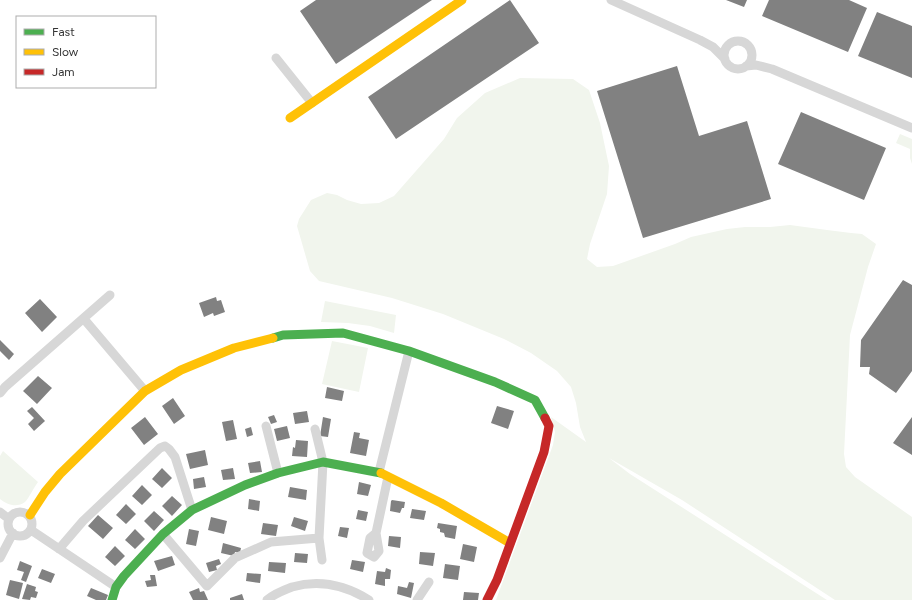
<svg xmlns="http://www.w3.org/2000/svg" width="912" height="600" font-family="Figtree,sans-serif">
<rect width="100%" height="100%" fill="#fff"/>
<path fill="#f1f5ed" d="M520,78L573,79L589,90L600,123L609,166L607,194L590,244L587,259L597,267L613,266L675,244L691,237L727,229L745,227H770L790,225L827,230L851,233L862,234L876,244L868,267L850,335L844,454L846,467L855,477L912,517V600H835L682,500L609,458L630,474L827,600H496L553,445L555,432L551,417L586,442L580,427L576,403L571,387L557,371L531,353L504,339L443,314L392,298L319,281L310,271L297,226L299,219L311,200L327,193L337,195L347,200L361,204L379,203L394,196L444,139L457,118L485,93Z
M900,134L912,139V164L910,158V149L896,143Z
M325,301L396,315L394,333L370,326L348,323L321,322Z
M332,341L368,348L359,392L322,384Z
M3,451L38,482C34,487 29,498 25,502C17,508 7,505 0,499V456Z"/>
<path fill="#818181" d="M316,0H432L336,64L300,11Z
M510,0L539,43L396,139L368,97Z
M726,0H747L744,7Z
M769,0H849L867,8L848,52L762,16Z
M877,12L912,26V78L858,56Z
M677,66L699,136L747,121L771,199L643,238L597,91Z
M801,112L886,148L864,200L778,164Z
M903,280L912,285V371L896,393L869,374L870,367H860L861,340Z
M216,297L217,301L221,300L225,312L214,316L213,313L204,317L199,303Z
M40,299L57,317L42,332L25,313Z
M0,340L14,354L9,360L0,351Z
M38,376L52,388L37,404L23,391Z
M327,387L344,391L342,401L325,398Z
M173,398L185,416L174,424L162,406Z
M497,406L514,411L508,429L491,423Z
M32,407L45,421L34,431L28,424L34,418L27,411Z
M307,411L309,422L295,424L293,413Z
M274,415L277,422L271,424L268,417Z
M145,417L158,434L144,445L131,428Z
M323,417L331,419L328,437L320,436Z
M912,417V455L893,443Z
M233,420L237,439L226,441L222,422Z
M287,426L290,438L277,441L274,429Z
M251,427L253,435L247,437L245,429Z
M354,432L360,433L359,438L369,440L366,456L350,453Z
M296,440L308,441L307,457L292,456L293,447L295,448Z
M205,450L208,465L190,469L186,454Z
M260,461L262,472L250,473L248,463Z
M162,468L172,478L162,488L152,479Z
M233,468L235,479L223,480L221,470Z
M204,477L206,487L194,489L193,479Z
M359,482L371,485L368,496L357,494Z
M142,485L152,495L142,505L132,496Z
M290,487L307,490L306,500L288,497Z
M172,496L182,505L172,516L162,506Z
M249,499L260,501L259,511L248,509Z
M392,500L405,502L404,508H402L400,513L390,511L391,501Z
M126,504L136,514L126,524L116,515Z
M412,509L426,511L424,520L410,518Z
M358,510L368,512L366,521L356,519Z
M154,511L164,520L154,531L144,521Z
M98,515L113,528L103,539L88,526Z
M211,517L227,521L224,534L208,530Z
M294,517L308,521L305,531L291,526Z
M263,523L278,525L276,536L261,534Z
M438,523L457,526L455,539L445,537L444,533L440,532V529L437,528Z
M340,527L349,528L347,538L338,536Z
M135,529L145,539L135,549L125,540Z
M189,529L199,531L196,546L186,544Z
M389,536L401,537L400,548L388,546Z
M223,543L241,548L240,553L235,552L234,556L221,553Z
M463,544L477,547L474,562L460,559Z
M115,546L125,556L115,566L105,557Z
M420,552L435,553L433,566L419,564Z
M295,553L308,554L307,563L294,562Z
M172,556L175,565L158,571L154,561Z
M219,559L221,564L216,566L217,570L209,572L206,563Z
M352,560L365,562L363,572L350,569Z
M20,561L32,566L26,582L21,580L24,572L17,570Z
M269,562L286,563L285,573L268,571Z
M445,564L460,566L458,580L443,578Z
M386,568L391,570L390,579H385V586L375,584L377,571L385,572Z
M42,569L55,574L51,583L38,578Z
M247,573L261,574L260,583L246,581Z
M150,575H155L157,586L147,587L145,581L151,580Z
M10,580L23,583L19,599L6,595Z
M409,582L414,583L411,598L397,594L398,586L407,588Z
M27,584L36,587L35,591L38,592L36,598L31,597L30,600L22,599Z
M91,588L108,595L106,600H96L87,596Z
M199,588L200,592L204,591L208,600H193L189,592Z
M464,592L479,593L478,600H463Z
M242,594L244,600H230V598Z"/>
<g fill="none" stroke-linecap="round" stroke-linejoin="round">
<path stroke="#d7d7d7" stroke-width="9" d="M611,0L700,40L713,47L725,59
M724 55a14 14 0 1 1 28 0a14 14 0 1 1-28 0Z
M276,58L312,103
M746,66L756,65L772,69L912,128
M84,319L145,391
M0,393L5,387L110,295
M266,426L278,473
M379,472L409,351
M8 524a12 12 0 1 1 24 0a12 12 0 1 1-24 0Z
M0,512L9,519
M31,530L116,587
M376,533L379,551L374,557L367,553L370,538L376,533L388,477
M163,534L207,586L235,558L271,542L319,538L323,462L315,429
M319,538L322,560
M59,549L83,521L160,448L165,446L169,449L175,457L192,510
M0,558L13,533
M267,600C274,594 284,590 292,587C320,579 345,585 369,600
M417,600L429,582"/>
<path stroke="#4caf50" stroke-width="9" d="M273,338L283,335L343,333L409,351L495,382L535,400L545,418
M112,600L116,587L124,576L163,534L192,510L245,485L278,473L323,462L381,473"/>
<path stroke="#ffc107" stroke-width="9" d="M290,118L462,0
M381,473L441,503L510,543
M30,515L45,492L60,474L145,391L181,370L234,348L273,338"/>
<path stroke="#c62828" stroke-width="9" d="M487,600L497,580L544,452L549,426L545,418"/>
</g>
<rect x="16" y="16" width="140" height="72" fill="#ffffff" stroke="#adadad"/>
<rect x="24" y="29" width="20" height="6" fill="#4caf50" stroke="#adadad"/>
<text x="52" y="36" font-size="12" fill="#333333">Fast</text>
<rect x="24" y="49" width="20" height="6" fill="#ffc107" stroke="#adadad"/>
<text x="52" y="56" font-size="12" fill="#333333">Slow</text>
<rect x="24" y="69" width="20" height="6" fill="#c62828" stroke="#adadad"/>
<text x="52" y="76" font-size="12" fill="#333333">Jam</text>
</svg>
